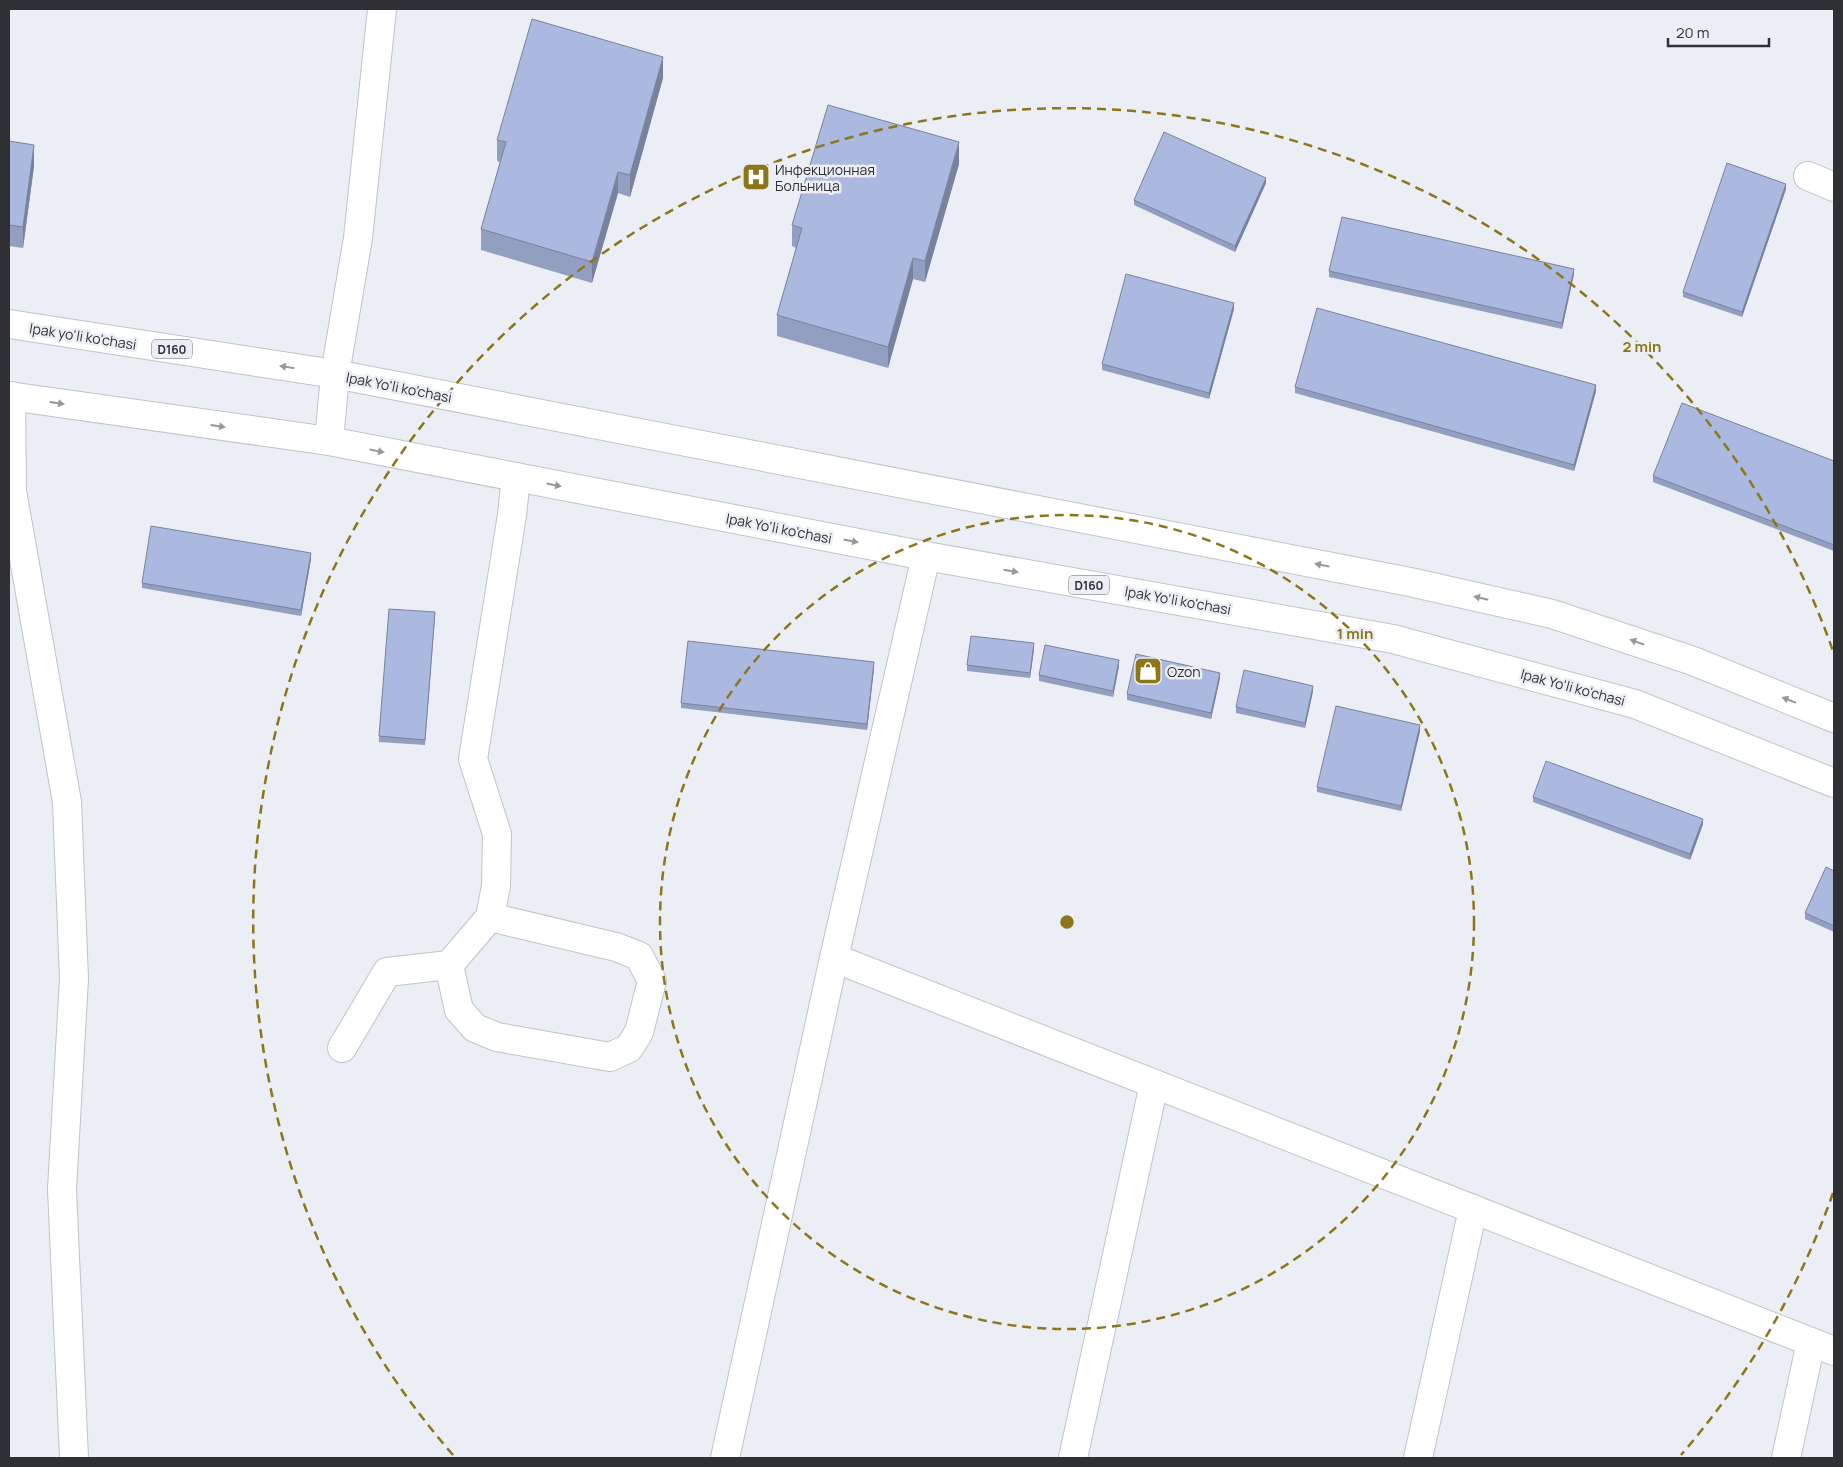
<svg xmlns="http://www.w3.org/2000/svg" width="1843" height="1467" font-family="Manrope,sans-serif">
<rect width="100%" height="100%" fill="#ebeef5"/>
<g fill="none" stroke-linecap="round" stroke-linejoin="round">
<defs>
<path id="minor" d="M1808,176L1834,187
M11,396L12,491L67,802L74,979L62,1189L74,1458
M834,958L1834,1351
M449,965L459,1010L475,1028L497,1037L610,1057L629,1048L639,1032L652,981L639,956L616,947L490,917
M342,1048L387,972L449,965L490,917L496,886L497,834L473,759L512,515L516,477
M725,1458L834,958L926,556
M1073,1458L1154,1084
M1418,1458L1473,1209
M1786,1458L1811,1342"/>
<path id="major" d="M9,324L335,374L1410,582L1552,614L1693,661L1834,718
M9,396L329,441L926,556L1393,639L1635,704L1834,783
M329,441L335,374L358,238L382,9"/>
</defs>
<use href="#minor" stroke="#c0c3ca" stroke-width="30"/>
<use href="#major" stroke="#c0c3ca" stroke-width="30"/>
<use href="#minor" stroke="#fff" stroke-width="28"/>
<use href="#major" stroke="#fff" stroke-width="28"/>
</g>
<path fill="#939fc1" d="M663,78L630,197L618,193L592,283L481,250V229L500,162L497,161V140Z
M9,141L34,166L23,248L9,246Z
M959,164L925,282L913,279L888,368L777,336V315L796,248L792,246V225Z
M1266,183L1235,252L1134,205V200Z
M1786,189L1742,317L1683,297V292Z
M1329,271L1574,274L1562,329L1329,277Z
M1234,309L1209,399L1102,370V364Z
M1295,387L1596,391L1574,471L1295,393Z
M1834,461V551L1653,482V476Z
M311,559L301,616L142,588V583Z
M435,618L425,745L379,742V736Z
M1034,649L1030,678L967,671V665Z
M1119,666L1113,697L1039,681V675Z
M874,668L867,730L681,708V703Z
M1220,678L1211,719L1127,700V694Z
M1313,691L1305,728L1236,713V707Z
M1420,731L1401,811L1317,792V787Z
M1533,797L1703,824L1690,860L1533,802Z
M1834,871V932L1805,919V913Z"/>
<path fill="#78829d" d="M663,57V78L630,197V175Z
M959,142V164L925,282V261Z
M34,145V166L23,248V227Z
M618,172V193L592,283V262Z
M1266,178V183L1235,252V246Z
M1786,184V189L1742,317V312Z
M913,258V279L888,368V347Z
M1574,269V274L1562,329V323Z
M1234,303V309L1209,399V393Z
M1596,385V391L1574,471V465Z
M311,553V559L301,616V610Z
M1034,643V649L1030,678V673Z
M1119,660V666L1113,697V691Z
M874,662V668L867,730V724Z
M1220,673V678L1211,719V713Z
M1313,686V691L1305,728V723Z
M1420,725V731L1401,811V806Z
M1703,819V824L1690,860V854Z"/>
<path fill="#abb9e0" stroke="#78829d" d="M532,19L663,57L630,175L618,172L592,262L481,229L506,142L497,140Z
M828,105L959,142L925,261L913,258L888,347L777,315L802,228L792,225Z
M1164,132L1266,178L1235,246L1134,200Z
M9,141L34,145L23,227L9,225Z
M1727,163L1786,184L1742,312L1683,292Z
M1342,217L1574,269L1562,323L1329,271Z
M1126,274L1234,303L1209,393L1102,364Z
M1317,308L1596,385L1574,465L1295,387Z
M1682,403L1834,461V545L1653,476Z
M151,526L311,553L301,610L142,583Z
M389,609L435,612L425,740L379,736Z
M971,636L1034,643L1030,673L967,665Z
M688,641L874,662L867,724L681,703Z
M1045,645L1119,660L1113,691L1039,675Z
M1136,654L1220,673L1211,713L1127,694Z
M1244,670L1313,686L1305,723L1236,707Z
M1336,706L1420,725L1401,806L1317,787Z
M1546,761L1703,819L1690,854L1533,797Z
M1826,867L1834,871V926L1805,913Z"/>
<defs><path id="oneway-solid" d="M-6-.8H1V-3.2L6.5 0L1 3.2V.8H-6Z" transform="scale(1.25)"/></defs>
<g fill="#979899">
<use href="#oneway-solid" transform="translate(287 367) rotate(-171)"/>
<use href="#oneway-solid" transform="translate(57 403) rotate(8)"/>
<use href="#oneway-solid" transform="translate(218 426) rotate(8)"/>
<use href="#oneway-solid" transform="translate(377 451) rotate(11)"/>
<use href="#oneway-solid" transform="translate(554 485) rotate(11)"/>
<use href="#oneway-solid" transform="translate(851 541) rotate(11)"/>
<use href="#oneway-solid" transform="translate(1322 565) rotate(-169)"/>
<use href="#oneway-solid" transform="translate(1011 571) rotate(10)"/>
<use href="#oneway-solid" transform="translate(1481 598) rotate(-167)"/>
<use href="#oneway-solid" transform="translate(1637 642) rotate(-161)"/>
<use href="#oneway-solid" transform="translate(1789 700) rotate(-158)"/>
</g>
<g fill="none" stroke="#8d751a" stroke-width="2.5" stroke-dasharray="9 6">
<circle cx="1067" cy="922" r="407"/>
<path d="M1833 1193A813 813 0 0 1 1681 1455M453 1455A813 813 0 1 1 1833 651"/>
</g>
<defs>
<symbol id="hospital-square" viewBox="-11 -11 22 22"><rect x="-9" y="-9" width="18" height="18" rx="4" fill="#8d751a" stroke="#ebeef5"/><path d="M-5-5h3v3.5h4V-5h3V5h-3V1.5h-4V5h-3Z" fill="#fff"/></symbol>
<symbol id="shop-square" viewBox="-11 -11 22 22"><rect x="-9" y="-9" width="18" height="18" rx="4" fill="#8d751a" stroke="#ebeef5"/><path d="M-5-2.5h2.3a2.7 3.5 0 0 1 5.4 0H5L5.5 6h-11ZM-1.5-2.5h3a1.5 2.3 0 0 0-3 0Z" fill="#fff"/></symbol>
</defs>
<g fill-rule="evenodd">
<use href="#hospital-square" x="740" y="161" width="32" height="32"/>
<use href="#shop-square" x="1132" y="655" width="32" height="32"/>
</g>
<g text-anchor="middle" dominant-baseline="central" stroke-width="5" stroke-linejoin="round" paint-order="stroke">
<g fill="#ebeef5" stroke="#67696d" stroke-width="1">
<rect x="152" y="339.5" width="40" height="19" rx="4"/>
<rect x="1069" y="575.5" width="40" height="19" rx="4"/>
</g>
<g font-size="12" font-weight="bold" fill="#2f3033">
<text x="172" y="349">D160</text>
<text x="1089" y="585">D160</text>
</g>
<g font-size="14" fill="#2f3033" stroke="#ebeef5" text-anchor="start">
<text x="775" y="169">Инфекционная<tspan x="775" dy="16">Больница</tspan></text>
<text x="1167" y="671">Ozon</text>
</g>
<g font-size="14" fill="#2f3033" stroke="#ebeef5">
<text transform="translate(83 336) rotate(9)">Ipak yo'li ko'chasi</text>
<text transform="translate(399 387) rotate(11)">Ipak Yo'li ko'chasi</text>
<text transform="translate(779 528) rotate(11)">Ipak Yo'li ko'chasi</text>
<text transform="translate(1178 600) rotate(10)">Ipak Yo'li ko'chasi</text>
<text transform="translate(1573 687) rotate(15)">Ipak Yo'li ko'chasi</text>
</g>
</g>
<circle cx="1067" cy="922" r="8" fill="#8d751a" stroke="#ebeef5" stroke-width="2.5"/>
<g font-size="15" text-anchor="middle" font-weight="bold" fill="#8d751a" stroke="#ebeef5" stroke-width="5" stroke-linejoin="round" paint-order="stroke">
<text x="1642" y="352">2 min</text>
<text x="1355" y="639">1 min</text>
</g>
<rect width="1843" height="1467" fill="none" stroke="#2f3033" stroke-width="20"/>
<path d="M1668 38v8h101v-8" fill="none" stroke="#2f3033" stroke-width="2.5"/>
<text x="1676" y="38" font-size="15" fill="#2f3033" stroke="#ebeef5" stroke-width="4" paint-order="stroke">20 m</text>
</svg>
